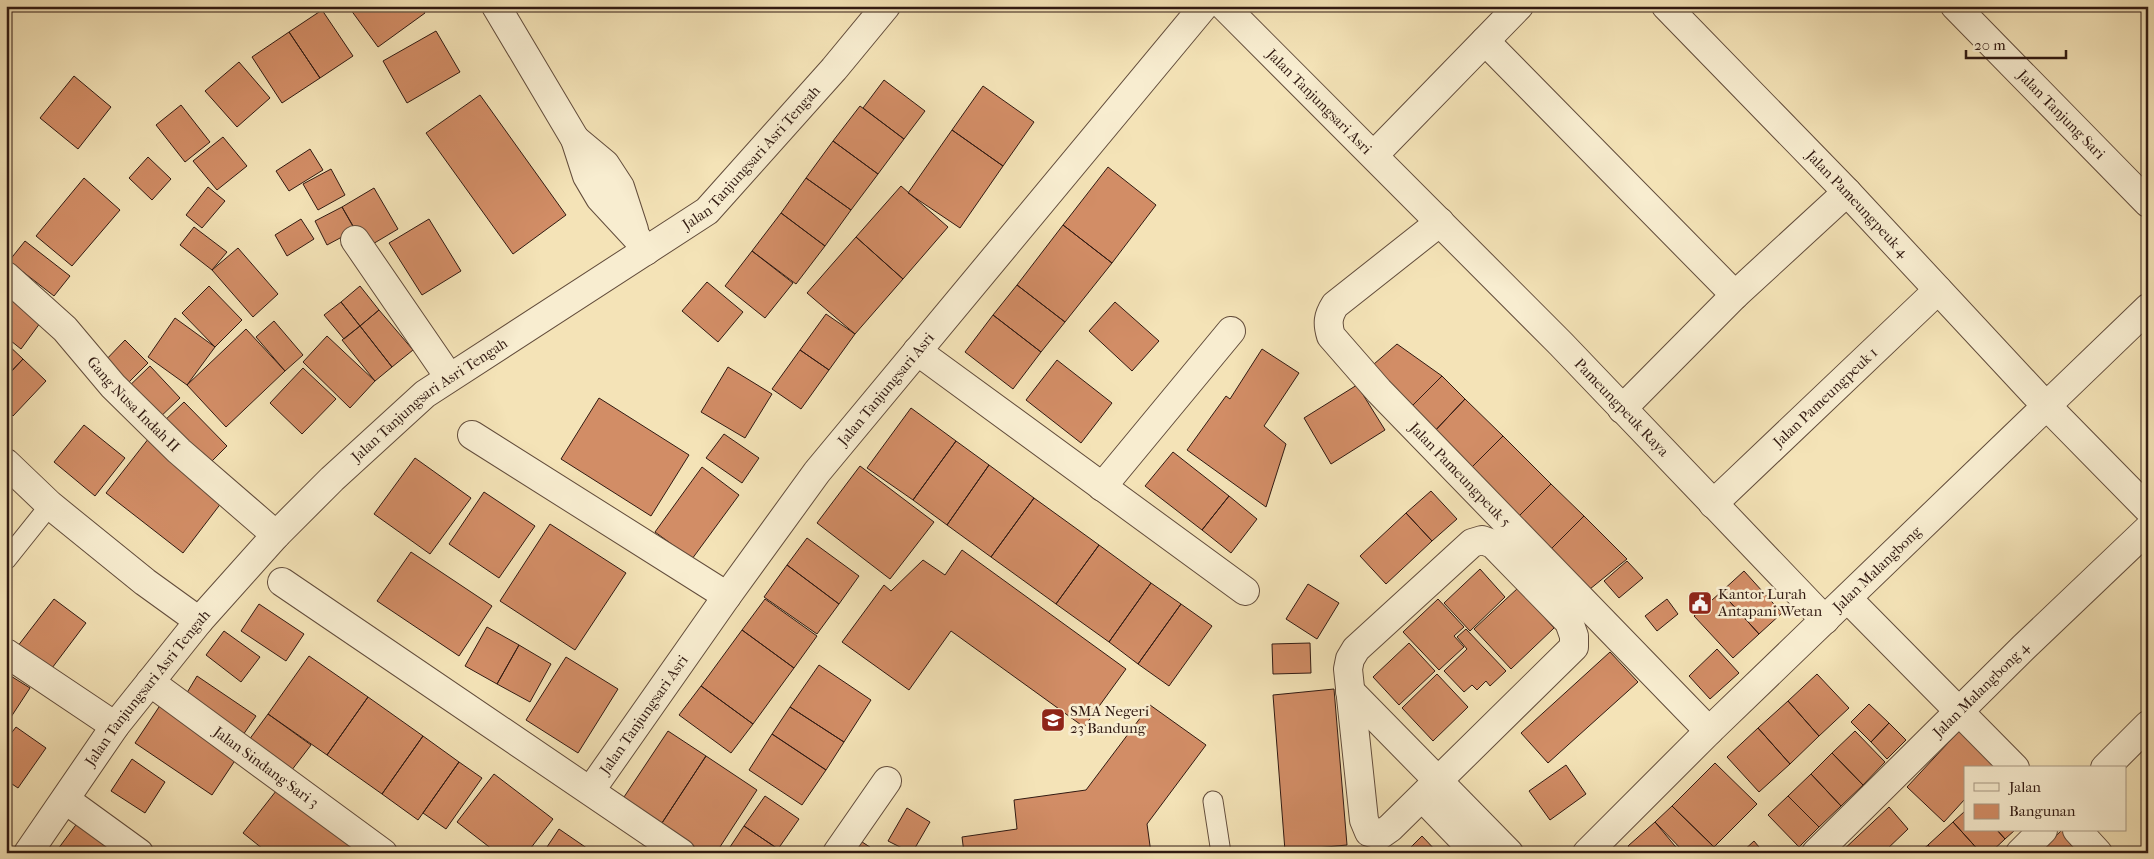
<svg xmlns="http://www.w3.org/2000/svg" width="2154" height="859" font-family="'IM FELL French Canon',serif">
<rect width="100%" height="100%" fill="#f4e3b7"/>
<filter id="stains"><feTurbulence type="fractalNoise" baseFrequency=".004" numOctaves="4"/><feColorMatrix values="0 0 0 0 .2 0 0 0 0 .09 0 0 0 0 .02 0 0 0 .5 -.17"/></filter>
<radialGradient id="worn" r=".72"><stop offset=".6" stop-color="#630" stop-opacity="0"/><stop offset="1" stop-color="#630" stop-opacity=".3"/></radialGradient>
<path fill="#d28d66" stroke="#311a12" d="M348,6H421L425,13L378,47Z
M322,10L353,56L320,78L289,32Z
M436,31L460,72L407,103L383,61Z
M289,32L320,78L282,103L252,57Z
M239,62L270,98L237,127L205,91Z
M74,76L111,107L78,149L40,118Z
M884,80L925,111L904,139L863,108Z
M983,86L1034,122L1003,166L952,130Z
M480,95L566,215L513,254L426,133Z
M181,105L210,142L185,162L156,125Z
M860,106L904,139L878,174L833,141Z
M952,130L1003,166L960,228L908,193Z
M223,137L247,166L217,190L193,161Z
M833,141L878,174L851,210L806,178Z
M310,149L323,170L289,191L276,171Z
M148,157L171,179L152,200L129,178Z
M1108,167L1156,205L1112,263L1063,225Z
M331,169L345,195L318,210L303,184Z
M84,178L120,210L72,266L36,236Z
M806,178L851,210L825,246L781,213Z
M901,186L948,227L903,279L856,237Z
M208,187L225,201L202,228L186,215Z
M374,188L398,229L366,248L342,207Z
M342,207L355,230L327,245L315,221Z
M781,213L825,246L796,284L752,251Z
M301,219L314,239L287,256L275,235Z
M429,219L461,271L422,295L389,243Z
M1063,225L1112,263L1065,322L1017,285Z
M194,227L227,252L212,270L180,245Z
M856,237L903,279L855,334L807,293Z
M25,241L70,276L54,296L9,261Z
M238,248L278,294L253,317L212,270Z
M752,251L793,283L765,318L725,286Z
M707,282L743,312L718,342L682,311Z
M6,284L46,315L21,349L6,337Z
M1017,285L1065,322L1041,352L993,315Z
M209,286L242,320L215,347L182,313Z
M360,286L379,310L360,326L341,302Z
M341,302L360,326L344,339L324,315Z
M1115,302L1159,341L1132,371L1089,331Z
M379,310L413,350L392,367L360,326Z
M826,314L855,334L829,370L800,350Z
M993,315L1041,352L1013,389L965,352Z
M175,318L215,347L187,385L148,357Z
M274,321L303,355L285,371L256,337Z
M360,326L392,367L375,381L342,340Z
M246,329L285,371L226,427L187,385Z
M327,336L375,381L350,408L303,362Z
M125,340L148,363L123,388L101,365Z
M6,343L23,359L6,377Z
M1397,344L1442,376L1408,410L1374,364Z
M1262,349L1299,373L1264,426L1286,444L1266,507L1187,450L1226,396L1230,399Z
M800,350L829,370L801,409L772,389Z
M23,359L46,381L13,416L6,409V377Z
M1057,360L1112,403L1081,443L1026,400Z
M150,366L180,398L154,423L124,391Z
M728,367L772,394L745,438L701,412Z
M303,368L336,399L302,434L270,403Z
M1442,376L1465,399L1432,434L1408,410Z
M1357,385L1385,430L1331,464L1304,418Z
M599,398L689,455L651,516L561,459Z
M1465,399L1503,436L1469,470L1432,434Z
M184,402L227,446L206,467L162,423Z
M911,408L956,441L913,500L867,468Z
M84,425L125,458L95,496L54,462Z
M724,434L759,458L742,483L706,458Z
M1503,436L1551,484L1517,518L1469,470Z
M149,438L225,498L183,553L106,493Z
M956,441L989,465L947,525L913,500Z
M1173,452L1229,496L1202,530L1145,486Z
M415,458L471,498L430,554L374,514Z
M989,465L1034,498L991,557L947,525Z
M860,466L934,522L890,579L817,523Z
M702,467L739,495L692,559L655,532Z
M1551,484L1584,516L1550,550L1517,518Z
M1431,491L1457,519L1432,541L1406,513Z
M484,492L535,526L499,578L449,544Z
M1229,496L1257,519L1231,553L1202,530Z
M1034,498L1099,545L1056,604L991,557Z
M1406,513L1432,541L1386,584L1360,556Z
M1584,516L1627,559L1590,589L1550,550Z
M550,524L626,573L575,650L500,601Z
M807,538L859,576L839,604L787,565Z
M1099,545L1151,583L1109,642L1056,604Z
M962,550L1126,669L1084,727L951,631L909,690L842,642L884,585L891,591L923,560L945,575Z
M411,552L492,606L459,656L377,601Z
M1627,561L1643,578L1619,598L1604,581Z
M787,565L839,604L817,634L764,597Z
M1480,569L1505,597L1470,631L1444,603Z
M1744,571L1782,613L1759,634L1721,592Z
M1151,583L1181,604L1138,664L1109,642Z
M1308,584L1339,603L1317,639L1286,619Z
M1518,588L1554,628L1511,669L1474,629Z
M1721,592L1759,634L1733,658L1694,616Z
M54,599L86,623L46,676L14,651Z
M765,599L817,636L794,668L742,630Z
M1438,599L1464,627L1454,636L1464,647L1439,670L1403,632Z
M1667,599L1678,614L1657,631L1645,616Z
M259,604L304,634L286,661L241,631Z
M1181,604L1212,626L1169,686L1138,664Z
M487,627L519,645L497,684L465,666Z
M1466,629L1506,671L1490,686L1486,681L1477,690L1472,685L1464,692L1444,671L1467,649L1457,637Z
M742,630L794,668L753,724L701,686Z
M224,631L260,657L241,682L206,655Z
M1310,643L1311,673L1273,674L1272,644Z
M1409,643L1435,671L1399,705L1373,677Z
M519,645L551,664L530,702L497,684Z
M1717,649L1739,673L1710,699L1689,676Z
M1610,652L1638,682L1548,763L1521,733Z
M309,656L368,697L327,755L268,714Z
M566,657L618,689L578,753L526,720Z
M819,665L871,700L844,742L790,707Z
M6,673L30,688L11,717L6,714Z
M1437,674L1468,707L1433,741L1402,708Z
M1817,674L1849,708L1819,736L1788,701Z
M197,676L256,716L243,735L185,696Z
M701,686L753,724L731,753L679,715Z
M1334,689L1347,845L1285,851L1273,695Z
M368,697L423,736L382,794L327,755Z
M1788,701L1819,736L1790,764L1758,728Z
M161,704L238,756L212,795L135,743Z
M1869,704L1889,723L1871,742L1851,722Z
M1150,705L1206,745L1147,824L1151,853H964L962,837L1017,829L1014,800L1086,790Z
M790,707L844,742L826,770L772,734Z
M268,714L311,745L288,775L246,744Z
M1889,723L1906,740L1887,759L1871,742Z
M16,727L46,748L18,788L6,780V740Z
M1758,728L1790,764L1759,792L1727,757Z
M1961,729L1998,764L1994,768H1965V799L1944,822L1907,787Z
M668,731L706,756L660,826L622,800Z
M1855,731L1885,762L1863,785L1832,753Z
M772,734L826,770L802,805L749,770Z
M423,736L459,762L418,820L382,794Z
M1832,753L1863,785L1841,806L1811,774Z
M706,756L757,790L716,853H701L660,826Z
M132,759L165,782L145,813L111,791Z
M459,762L482,778L446,829L423,813Z
M1715,763L1757,804L1714,847L1672,806Z
M1566,765L1586,794L1550,820L1529,791Z
M494,774L553,819L527,853H497L457,822Z
M1811,774L1841,806L1819,827L1788,796Z
M280,786L365,853H268L243,833Z
M765,796L799,819L778,849L744,826Z
M1788,796L1819,827L1799,847L1768,815Z
M1672,806L1714,847L1708,853H1685L1655,822Z
M1889,807L1908,829L1883,853H1840Z
M907,808L930,822L912,853L888,841Z
M1965,811V830H1997L2005,839L1990,853H1981L1953,822Z
M81,818L128,853H55Z
M1655,822L1680,852L1679,853H1633L1628,846Z
M1953,822L1981,853H1935L1928,845Z
M744,826L778,849L776,853H738L730,847Z
M559,829L594,853H543Z
M1997,830H2015L2005,839Z
M2062,830H2068L2089,853H2038Z
M1422,836L1438,853H1405Z
M856,838L879,853H847Z
M1754,841L1764,853H1741Z
M1928,845L1935,853H1919Z"/>
<g fill="none" stroke-linecap="round" stroke-linejoin="round">
<defs>
<path id="lane" d="M6,560L50,505
M1213,801L1221,853"/>
<g id="street">
<path d="M496,6L575,139L587,176L600,198L637,238L646,251"/>
<path id="s1" d="M1224,6L1561,344L1825,620"/>
<path id="s2" d="M1666,6L1847,192L2035,394L2148,509"/>
<path id="s3" d="M1955,6L2148,203"/>
<path d="M1485,41L1735,295"/>
<path d="M575,139L605,164L620,187L634,230"/>
<path d="M1374,155L1519,6"/>
<path id="s4" d="M1440,222L1335,305C1328,316 1327,323 1331,336L1379,391L1709,731"/>
<path d="M355,240L449,377"/>
<path id="s5" d="M6,276L65,329L113,386L179,451L276,535"/>
<path d="M917,351L1245,591"/>
<path d="M1622,409L1735,295L1847,192"/>
<path d="M472,435L727,596"/>
<path d="M6,463L50,505L145,582L199,621"/>
<path d="M1102,487L1231,331"/>
<path id="s6" d="M1713,504L1938,290"/>
<path d="M1482,540L1493,544L1569,622L1574,636V647L1390,828L1380,835L1369,832L1364,820L1348,669L1350,659L1356,649L1472,543Z"/>
<path d="M282,582L681,853"/>
<path d="M1848,599L2015,768"/>
<path d="M6,653L115,726"/>
<path id="s7" d="M150,682L383,853"/>
<path d="M1350,691L1509,853"/>
<path d="M2105,768L2148,725"/>
<path id="s8" d="M591,790L727,596L817,472L1204,6"/>
<path d="M1423,798L1476,853"/>
<path d="M66,800L139,853"/>
<path d="M2077,830L2098,853"/>
<path id="s9" d="M28,853L115,726L199,621L276,535L332,479L425,394L707,211L834,69L886,6"/>
<path d="M837,853L887,781"/>
<path id="s10" d="M1587,853L1709,731L2148,308"/>
<path id="s11" d="M1816,853L2024,647L2148,529"/>
<path d="M2020,853L2043,830"/>
</g>
</defs>
<use href="#lane" stroke="#624c3b" stroke-width="21"/>
<use href="#street" stroke="#624c3b" stroke-width="30"/>
<use href="#lane" stroke="#f8edd0" stroke-width="19"/>
<use href="#street" stroke="#f8edd0" stroke-width="28"/>
</g>
<defs>
<symbol id="civic-square" viewBox="-11 -11 22 22"><rect x="-9" y="-9" width="18" height="18" rx="4" fill="#8f2418" stroke="#f8edd0"/><path d="M-.6-6.5H3V-4.5H.6V-3L4-1V1h2V6H-6V1h2V-1L-.6-3ZM-1.2 2.5V6h2.4V2.5Z" fill="#fff"/></symbol>
<symbol id="school-square" viewBox="-11 -11 22 22"><rect x="-9" y="-9" width="18" height="18" rx="4" fill="#8f2418" stroke="#f8edd0"/><path d="M0-5L7-2L0 1L-7-2ZM-4 1L0 2.5L4 1V4Q0 6-4 4Z" fill="#fff"/></symbol>
</defs>
<g fill-rule="evenodd">
<use href="#civic-square" x="1686" y="589" width="28" height="28"/>
<use href="#school-square" x="1039" y="706" width="28" height="28"/>
</g>
<g text-anchor="middle" dominant-baseline="central" stroke-width="5" stroke-linejoin="round" paint-order="stroke">
<g font-size="15" fill="#311a12" stroke="#f8edd0">
<text stroke="none"><textPath href="#s1" startOffset="135">Jalan Tanjungsari Asri</textPath></text>
<text stroke="none"><textPath href="#s3" startOffset="152">Jalan Tanjung Sari</textPath></text>
<text stroke="none"><textPath href="#s9" startOffset="1014">Jalan Tanjungsari Asri Tengah</textPath></text>
<text stroke="none"><textPath href="#s2" startOffset="275">Jalan Pameungpeuk 4</textPath></text>
<text stroke="none"><textPath href="#s8" startOffset="498">Jalan Tanjungsari Asri</textPath></text>
<text stroke="none"><textPath href="#s6" startOffset="155">Jalan Pameungpeuk 1</textPath></text>
<text stroke="none"><textPath href="#s9" startOffset="609">Jalan Tanjungsari Asri Tengah</textPath></text>
<text stroke="none"><textPath href="#s5" startOffset="181">Gang Nusa Indah II</textPath></text>
<text stroke="none"><textPath href="#s1" startOffset="565">Pameungpeuk Raya</textPath></text>
<text stroke="none"><textPath href="#s4" startOffset="356">Jalan Pameungpeuk 5</textPath></text>
<text stroke="none"><textPath href="#s10" startOffset="406">Jalan Malangbong</textPath></text>
<text stroke="none"><textPath href="#s9" startOffset="204">Jalan Tanjungsari Asri Tengah</textPath></text>
<text stroke="none"><textPath href="#s11" startOffset="232">Jalan Malangbong 4</textPath></text>
<text stroke="none"><textPath href="#s8" startOffset="92">Jalan Tanjungsari Asri</textPath></text>
<text stroke="none"><textPath href="#s7" startOffset="144">Jalan Sindang Sari 3</textPath></text>
</g>
<g font-size="15" fill="#311a12" stroke="#f8edd0" text-anchor="start">
<text x="1718" y="594">Kantor Lurah<tspan x="1718" dy="17">Antapani Wetan</tspan></text>
<text x="1070" y="711">SMA Negeri<tspan x="1070" dy="17">23 Bandung</tspan></text>
</g>
</g>
<rect width="2154" height="859" fill="none" stroke="#f4e3b7" stroke-width="25"/>
<rect x="8" y="8" width="2139" height="844" fill="none" stroke="#311a12" stroke-width="2.5"/>
<rect x="12" y="12" width="2129" height="834" fill="none" stroke="#311a12"/>
<rect x="1964" y="766" width="162" height="65" fill="#f8edd0" stroke="#a89984"/>
<rect x="1974" y="783" width="25" height="8" fill="#f8edd0" stroke="#a89984"/>
<text x="2009" y="792" font-size="15" fill="#311a12">Jalan</text>
<rect x="1974" y="804" width="25" height="15" fill="#d28d66" stroke="#a89984"/>
<text x="2009" y="816" font-size="15" fill="#311a12">Bangunan</text>
<path d="M1966 50v8h100v-8" fill="none" stroke="#311a12" stroke-width="2.5"/>
<text x="1974" y="50" font-size="15" fill="#311a12" stroke="#f8edd0" stroke-width="4" paint-order="stroke">20 m</text>
<rect width="100%" height="100%" filter="url(#stains)"/>
<rect width="100%" height="100%" fill="url(#worn)"/>
</svg>
